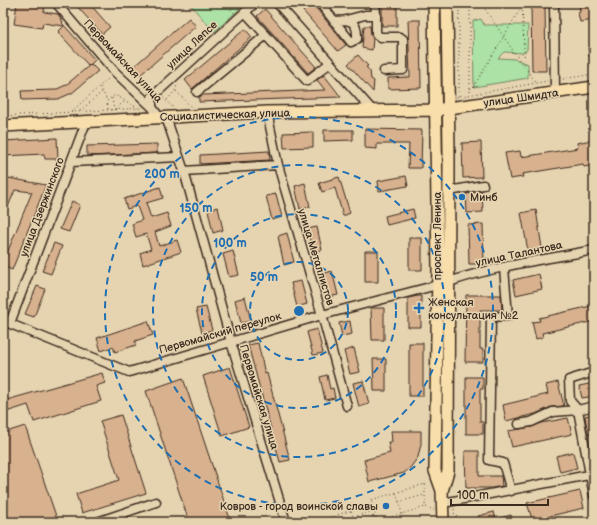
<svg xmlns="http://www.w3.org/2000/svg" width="597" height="525" font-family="'Balsamiq Sans',sans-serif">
<rect width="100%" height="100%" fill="#e6d4b1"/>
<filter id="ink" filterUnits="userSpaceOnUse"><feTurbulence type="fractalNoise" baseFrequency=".025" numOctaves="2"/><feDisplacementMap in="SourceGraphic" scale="8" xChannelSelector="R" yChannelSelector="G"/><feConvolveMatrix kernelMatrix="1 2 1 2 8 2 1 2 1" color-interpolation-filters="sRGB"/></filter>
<g filter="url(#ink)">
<path fill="#ace2a5" stroke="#748662" d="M189,3H246L214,32Z
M481,19L484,25H528L527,50L523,53L504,52L498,58L515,59L528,64V78L474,87L473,21Z"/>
<path fill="#d8b18e" stroke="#3b2a1e" d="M17,3L45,4L44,12L58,14L63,22L62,23L95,60L89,66L58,32L64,26L43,23L42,28L14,24Z
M74,3H89L110,27L102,34Z
M296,3H312L346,45L338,51Z
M382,3H397V26H382Z
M579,3H591L594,20L580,22L578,13L580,12Z
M531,5H545L546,71H532Z
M265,9L316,67L308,73L257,16Z
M189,18L196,26L139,76L132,68Z
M408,20H420L421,88L388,89V78L410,77Z
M364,26H370L371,34L373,38L372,50L362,48Z
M245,29L252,37L192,89L185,80Z
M594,47V67H591L588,48Z
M358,55L368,66L366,67L370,71L371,79L374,81L373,92L348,64Z
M91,64L98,71L72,93L58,99L22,100L21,91L55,90L66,85Z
M324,75L341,97L199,102V97L203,95L325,90L317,80Z
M365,129L422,130L421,168H408L409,144H377V149L365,148Z
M324,130H353V140L324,141Z
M313,132V147L284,148L283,133Z
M57,138L58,159H45L44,154L3,156V141Z
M591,140L594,165L584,167L583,164L522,174L523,177L510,179L505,153L520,151L521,157L578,148L577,143Z
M481,142L482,177L463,178L462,143Z
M157,144V153L87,156V146Z
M269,151L270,160L200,164V155Z
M406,176L408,186L379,191L378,181Z
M3,177L46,185L12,270L3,266V263L32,192L15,190L3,219Z
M339,177L350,213L343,216L335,188L322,192L319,183Z
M305,183L310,207L300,209L295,186Z
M160,187L163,198L146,203L151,218L167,213L171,226L155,232L159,246L177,240L181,252L143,265L140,253L151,249L146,234L136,237L132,224L142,220L137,206L127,209L124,199Z
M482,191L483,212L467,213L466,194Z
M276,194L282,217L272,220L266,196Z
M72,201L80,205L69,232L60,229Z
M218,207L223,230L213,233L208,210Z
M413,209L415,218L387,225L385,216Z
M536,210L542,248L528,251L521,213Z
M483,224L484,264H469L468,225Z
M317,227L322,250L313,252L307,229Z
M287,233L294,262L284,265L278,236Z
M409,238H422V270H409Z
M54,243L62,246L51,274L42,271Z
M233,251L239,275L229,277L223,254Z
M365,251H378V282H365Z
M332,271L338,295L328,297L322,274Z
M539,274L542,289L516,295L513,280Z
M301,281L307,304L297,307L291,283Z
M37,286L45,289L34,317L25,314Z
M466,295H501L502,310H480V349H483V362H465Z
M418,296H421V327H408V298Z
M245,297L251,321L241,323L235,300Z
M591,306L592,308H594V321L542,333L543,337L536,339L532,322L540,321L539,318Z
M206,307L212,330L202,333L196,309Z
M371,308H384V340H372Z
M148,321L153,335L135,341L136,345L115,352L113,347L101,351L97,338Z
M350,321L352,334L342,336L339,323Z
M317,329L323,353L313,355L307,332Z
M258,343L265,374L267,373L290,460L280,462L248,345Z
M409,343H423V396H409Z
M354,348L360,372L350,374L344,351Z
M373,359H386V391H374Z
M230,367L249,427L222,436L203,376Z
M102,373L105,383L96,386L101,401L34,422L28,405L3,413V401Z
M327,375L330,389L333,388L335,398L325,400L320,377Z
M466,377H483V389H480V422H483V434H466Z
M183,378L231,522H189L146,391Z
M363,381L369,404L359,407L353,383Z
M558,382L564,406L551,407L535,414L506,421L503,405L548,394L546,385Z
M594,383V396L582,398L579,386Z
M594,414V433L588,435L585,416Z
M121,415L146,493L82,513L76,494L119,480L100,421Z
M568,418L572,434L512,447L508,431L532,427L542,423Z
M25,426L56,516L38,522H3V433Z
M391,431H421V444L418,457L410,468L404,473L369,482L364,460L390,453L388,442H392Z
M465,451H479V476H501L502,486L492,488H466Z
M573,452L577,468L560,472L556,456Z
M580,491L584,508L550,516L551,522H533L527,503Z
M494,512L496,519L511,515L513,522H479L478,516Z"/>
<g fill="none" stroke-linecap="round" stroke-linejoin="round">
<defs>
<path id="minor" d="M56,3L115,72L152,107L159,117
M277,3L373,111
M320,3L351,42L357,39C358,20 350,19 334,21
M375,3L376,15
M554,3L555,92
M245,12L307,81L330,63
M346,20L365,15H376V34L380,37H400L403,39V70L384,71
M197,92L266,35
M152,107V97L255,3
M267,112L278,165L322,315L347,406
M166,117L184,171L231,342L286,522
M71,162L179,157
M184,171L278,165
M449,191L483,185
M504,268L508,316L491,317L489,460L503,463L511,491
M3,321L129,372L322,315L449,282C495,266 546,259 594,250
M10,323L86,122
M594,372L569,380L570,401L578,410L594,496
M519,424L531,422L553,412L578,410L594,406
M443,503L594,474
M97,522L156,502"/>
<path id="major" d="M434,3L438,269L435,471L442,491L443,522
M3,126L267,112L435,110L594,87
M442,491L448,471L449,154L447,3"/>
</defs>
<use href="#minor" stroke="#3b2a1e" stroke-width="11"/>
<use href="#major" stroke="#3b2a1e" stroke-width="14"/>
<path stroke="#3b2a1e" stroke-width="1" stroke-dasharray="1 3" stroke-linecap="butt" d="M226,3L234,13
M459,3V96
M470,3V94
M522,3L525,67L536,83
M483,6L524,67
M459,7L507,6L511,3
M563,79L594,74
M100,87L107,100
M470,89L474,86L522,6
M176,91L191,107
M457,97L548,81
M112,98L114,110L125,101
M167,100L175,91L177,85
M160,101L163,98L174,108
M108,109L107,101L115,95L138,108
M80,111L102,92
M71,112L109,78
M3,116L143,108
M425,484V507L377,521L371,500Z
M396,493L399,502
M426,507L434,510
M454,509L455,522
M351,511L355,522
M402,514L399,502L424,495
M334,516L336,522
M315,522L371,504
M338,522L373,511
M359,522L375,517"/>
<use href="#minor" stroke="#e6d4b1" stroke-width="8"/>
<use href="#major" stroke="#f8deab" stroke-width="11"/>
</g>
</g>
<g fill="none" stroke="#1f6fb2" stroke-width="2" stroke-dasharray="7 5">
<circle cx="299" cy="311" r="49"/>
<circle cx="299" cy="311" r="97"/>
<circle cx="299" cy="311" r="146"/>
<circle cx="299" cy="311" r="194"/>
</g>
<g fill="#1f6fb2" stroke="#e6d4b1" stroke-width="1.5">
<circle cx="462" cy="197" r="4"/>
<path d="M417 302h4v4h4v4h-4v4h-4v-4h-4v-4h4z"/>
<circle cx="386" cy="506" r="4"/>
</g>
<g text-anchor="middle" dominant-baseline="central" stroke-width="3" stroke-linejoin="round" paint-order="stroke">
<g font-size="11" fill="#3b2a1e" stroke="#e6d4b1">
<text transform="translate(192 45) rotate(-43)">улица Лепсе</text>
<text transform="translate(123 61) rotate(47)">Первомайская улица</text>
<text transform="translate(521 98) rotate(-8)">улица Шмидта</text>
<text transform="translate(225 115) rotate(-2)">Социалистическая улица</text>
<text transform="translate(42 207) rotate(-69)">улица Дзержинского</text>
<text transform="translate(437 236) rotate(-90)">проспект Ленина</text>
<text transform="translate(519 254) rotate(-12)">улица Талантова</text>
<text transform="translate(316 257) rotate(73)">улица Металлистов</text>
<text transform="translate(220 333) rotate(-16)">Первомайский переулок</text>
<text transform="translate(259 397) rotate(73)">Первомайская улица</text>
</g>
<g font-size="11" fill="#3b2a1e" stroke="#e6d4b1" text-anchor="start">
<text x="470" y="197">Минб</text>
<text x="428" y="302">Женская<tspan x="428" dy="13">консультация №2</tspan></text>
<text x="378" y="506" text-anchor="end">Ковров - город воинской славы</text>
</g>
</g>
<circle cx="299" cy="311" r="6" fill="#1f6fb2" stroke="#e6d4b1" stroke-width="2"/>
<g font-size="12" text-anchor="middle" font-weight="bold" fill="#1f6fb2" stroke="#e6d4b1" stroke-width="3" stroke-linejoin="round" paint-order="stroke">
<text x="162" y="178">200 m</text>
<text x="196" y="212">150 m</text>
<text x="230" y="247">100 m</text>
<text x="264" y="281">50 m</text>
</g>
<rect width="597" height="525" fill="none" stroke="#e6d4b1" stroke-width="16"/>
<rect x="8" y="8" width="581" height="509" fill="none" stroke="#3b2a1e" stroke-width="1.5" filter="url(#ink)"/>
<path d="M451 499v6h97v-6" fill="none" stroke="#3b2a1e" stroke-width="2"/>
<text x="457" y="499" font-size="12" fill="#3b2a1e" stroke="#e6d4b1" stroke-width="3" paint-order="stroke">100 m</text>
</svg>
